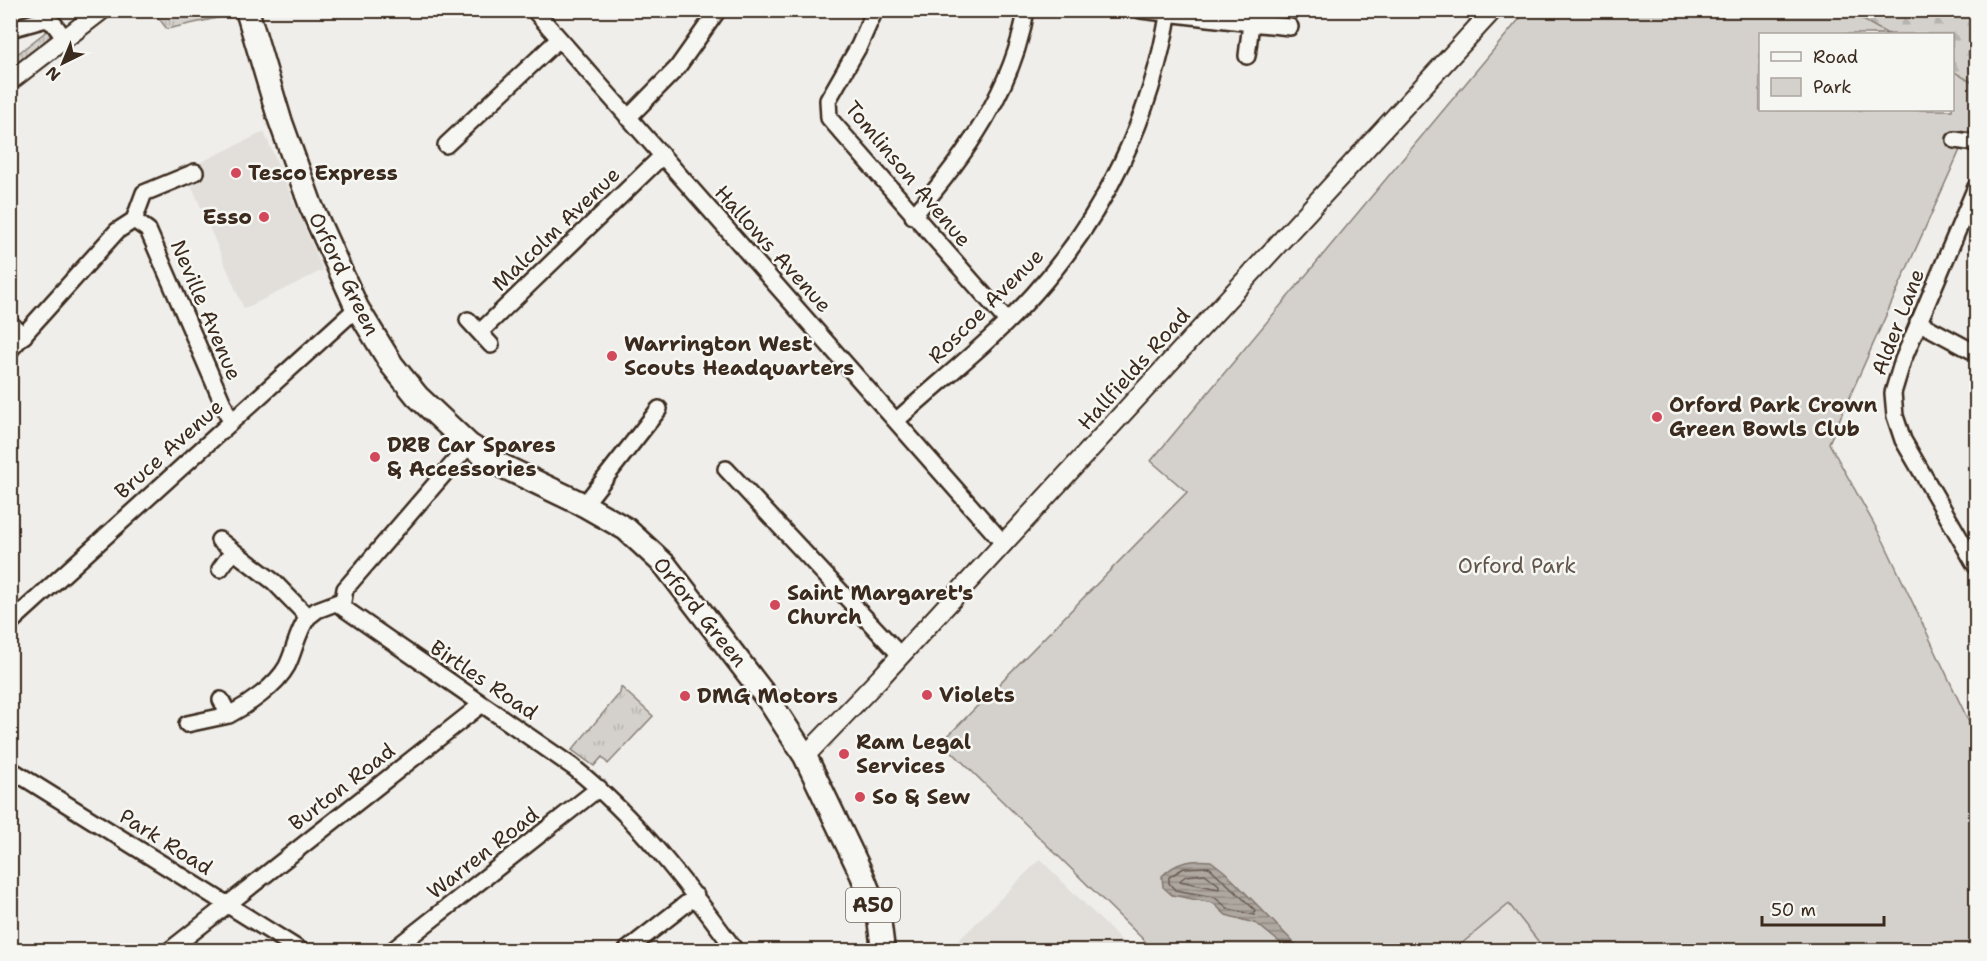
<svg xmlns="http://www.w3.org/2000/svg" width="1987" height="961" font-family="'Shantell Sans',sans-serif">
<defs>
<pattern id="grass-tufts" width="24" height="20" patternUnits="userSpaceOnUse" patternTransform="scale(1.5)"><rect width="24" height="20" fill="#d4d1cc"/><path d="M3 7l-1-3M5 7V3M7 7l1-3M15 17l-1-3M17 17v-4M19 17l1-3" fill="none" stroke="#b7b4af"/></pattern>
<pattern id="forest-firs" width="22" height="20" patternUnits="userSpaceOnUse" patternTransform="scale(1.5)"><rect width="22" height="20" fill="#d4d1cc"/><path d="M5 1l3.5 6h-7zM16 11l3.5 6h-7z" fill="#b7b4af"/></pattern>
<pattern id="water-rules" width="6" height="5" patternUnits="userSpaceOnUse" patternTransform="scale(1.5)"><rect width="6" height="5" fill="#afa8a1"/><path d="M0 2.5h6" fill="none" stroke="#908983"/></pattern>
</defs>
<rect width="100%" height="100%" fill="#efeeea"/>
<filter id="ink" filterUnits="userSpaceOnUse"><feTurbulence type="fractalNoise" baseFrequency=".0167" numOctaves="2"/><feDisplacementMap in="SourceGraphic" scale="12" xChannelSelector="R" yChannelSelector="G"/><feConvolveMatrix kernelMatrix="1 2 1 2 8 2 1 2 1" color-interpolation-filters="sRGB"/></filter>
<g filter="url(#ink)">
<path fill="#e2dfdb" d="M264,132L323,270L244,309L191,184L203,177L197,164Z
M1040,859L1131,950H949Z
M1509,904L1545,950H1454Z"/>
<path fill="url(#grass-tufts)" stroke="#887e75" stroke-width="1.5" d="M153,11H221L226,16L167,29Z
M48,30L50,36L47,42L11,70V59Z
M621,687L653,716L608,764L602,757L594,766L572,750L620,693Z"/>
<path fill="url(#forest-firs)" stroke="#887e75" stroke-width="1.5" d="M1831,11H1976V91L1953,80L1952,34H1873Z"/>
<path fill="#d4d1cc" stroke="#887e75" stroke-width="1.5" d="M1526,11H1847L1888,34H1760V110H1952L1953,71L1976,85V114L1829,443L1884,542L1976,737V950H1545L1509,904L1454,950H1154L942,742L1187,492L1151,461Z"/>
<path fill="url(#water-rules)" stroke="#81766d" stroke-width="1.5" d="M1211,861L1225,872L1301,950H1289L1257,924L1226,915L1213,903L1172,895L1163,887L1162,876C1176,862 1191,859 1211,861Z"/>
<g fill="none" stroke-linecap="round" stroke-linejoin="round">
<path stroke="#695c52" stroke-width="1.5" d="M1209,867L1255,910L1254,915L1229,909L1214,897L1175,890L1169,883V877L1184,868Z
M1205,874L1219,885V889L1179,881L1186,876Z"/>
<defs>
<path id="minor" d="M534,10L1004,544
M875,10L859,46L828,100L829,118L1007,321
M1141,10L1251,23
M10,29L46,19L54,24L65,39
M1247,56L1251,23L1290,27
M628,118L677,68L718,10
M1955,140L1976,143
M446,145L559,39
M1976,187L1903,360L1893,393L1895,416L1903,440L1976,566
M913,216C964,158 1014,88 1026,10
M134,220L144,193L195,172
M468,320L491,345
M1918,322L1976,353
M10,323L24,336
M480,332L661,157
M10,350L117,231L134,220L148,230L231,422
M896,421C942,379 992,341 1034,294C1105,215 1152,116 1169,10
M469,445L345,589L342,607L573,767C638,819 686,883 735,950
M726,469L901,656
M584,505L659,409
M219,540L274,582L308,617C297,632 295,650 287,666C276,686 248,705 229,715
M220,569L233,551
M308,617L317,610L341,601
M10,623L357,308
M187,724L229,715L221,700
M10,769L300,950
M170,950L482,704
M393,950L599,788
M627,950L696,896"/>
<path id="tertiary" d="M10,81L102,10
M805,756L880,678L1493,10"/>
<path id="primary" d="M247,10L279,117L311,206L357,308L392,365L417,396L469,445L498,464L584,505L626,529L665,565L770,702L805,756L862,875L879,918L883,950"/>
</defs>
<use href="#minor" stroke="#3b2a1e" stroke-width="20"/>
<use href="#tertiary" stroke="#3b2a1e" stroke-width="22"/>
<use href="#primary" stroke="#3b2a1e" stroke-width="27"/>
<use href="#minor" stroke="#f6f6f2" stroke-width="15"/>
<use href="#tertiary" stroke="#f6f6f2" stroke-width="18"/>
<use href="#primary" stroke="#f6f6f2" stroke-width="22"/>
</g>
</g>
<g fill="#d1495b" stroke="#f6f6f2" stroke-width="2">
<circle cx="236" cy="173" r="6"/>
<circle cx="264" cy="217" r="6"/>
<circle cx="612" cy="356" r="6"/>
<circle cx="1657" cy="417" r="6"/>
<circle cx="375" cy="457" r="6"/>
<circle cx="775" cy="605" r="6"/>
<circle cx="927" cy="695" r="6"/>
<circle cx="685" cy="696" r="6"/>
<circle cx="844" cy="754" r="6"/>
<circle cx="860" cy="797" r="6"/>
</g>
<g text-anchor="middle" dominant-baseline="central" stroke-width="5" stroke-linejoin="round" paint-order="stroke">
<rect fill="#f6f6f2" stroke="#73675e" stroke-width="1.5" x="846" y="888" width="54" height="34" rx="4.5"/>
<g font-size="20" font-weight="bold" fill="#3b2a1e">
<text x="873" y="905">A50</text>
</g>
<g font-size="21" font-weight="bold" fill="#3b2a1e" stroke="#f6f6f2" text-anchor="start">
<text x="248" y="173">Tesco Express</text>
<text x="252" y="217" text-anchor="end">Esso</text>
<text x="624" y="344">Warrington West<tspan x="624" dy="24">Scouts Headquarters</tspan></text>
<text x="1669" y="405">Orford Park Crown<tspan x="1669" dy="24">Green Bowls Club</tspan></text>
<text x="387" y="445">DRB Car Spares<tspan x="387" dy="24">&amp; Accessories</tspan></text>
<text x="787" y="593">Saint Margaret's<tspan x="787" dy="24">Church</tspan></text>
<text x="939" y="695">Violets</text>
<text x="697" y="696">DMG Motors</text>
<text x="856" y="742">Ram Legal<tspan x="856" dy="24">Services</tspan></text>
<text x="872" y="797">So &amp; Sew</text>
</g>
<g font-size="21" fill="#3b2a1e" stroke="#f6f6f2">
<text transform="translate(908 174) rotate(50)">Tomlinson Avenue</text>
<text transform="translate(556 229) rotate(-44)">Malcolm Avenue</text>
<text transform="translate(773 249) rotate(48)">Hallows Avenue</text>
<text transform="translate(344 274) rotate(64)">Orford Green</text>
<text transform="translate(986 306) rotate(-45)">Roscoe Avenue</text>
<text transform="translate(206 310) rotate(67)">Neville Avenue</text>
<text transform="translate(1898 322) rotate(-69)">Alder Lane</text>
<text transform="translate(1134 369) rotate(-48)">Hallfields Road</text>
<text transform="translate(169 449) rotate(-42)">Bruce Avenue</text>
<text transform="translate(700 612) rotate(51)">Orford Green</text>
<text transform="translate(484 680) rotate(34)">Birtles Road</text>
<text transform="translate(342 787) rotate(-38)">Burton Road</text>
<text transform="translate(166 842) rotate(32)">Park Road</text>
<text transform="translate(483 853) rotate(-38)">Warren Road</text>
</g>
<g font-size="21" fill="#61544a" stroke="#f6f6f2">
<text x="1517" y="566">Orford Park</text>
</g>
</g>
<rect width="1987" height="961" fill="none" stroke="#f6f6f2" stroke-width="36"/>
<rect x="18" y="18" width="1951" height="925" fill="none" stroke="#3b2a1e" stroke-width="2" filter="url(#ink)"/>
<rect x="1759" y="33" width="195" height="78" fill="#f6f6f2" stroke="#aba49d" stroke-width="1.5"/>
<rect x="1771" y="52" width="30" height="9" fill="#f6f6f2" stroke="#aba49d" stroke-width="1.5"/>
<text x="1813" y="63" font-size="18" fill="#3b2a1e">Road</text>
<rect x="1771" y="78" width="30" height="18" fill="#d4d1cc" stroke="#aba49d" stroke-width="1.5"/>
<text x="1813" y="93" font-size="18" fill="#3b2a1e">Park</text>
<g transform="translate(63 63) rotate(223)" stroke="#f6f6f2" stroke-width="4.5" paint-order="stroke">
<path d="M0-4.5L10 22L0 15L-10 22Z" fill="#3b2a1e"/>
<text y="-9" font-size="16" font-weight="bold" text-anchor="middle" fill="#3b2a1e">N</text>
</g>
<path d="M1762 916v9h122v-9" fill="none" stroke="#3b2a1e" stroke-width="3"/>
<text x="1771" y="916" font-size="18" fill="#3b2a1e" stroke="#f6f6f2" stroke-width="4.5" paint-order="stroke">50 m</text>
</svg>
